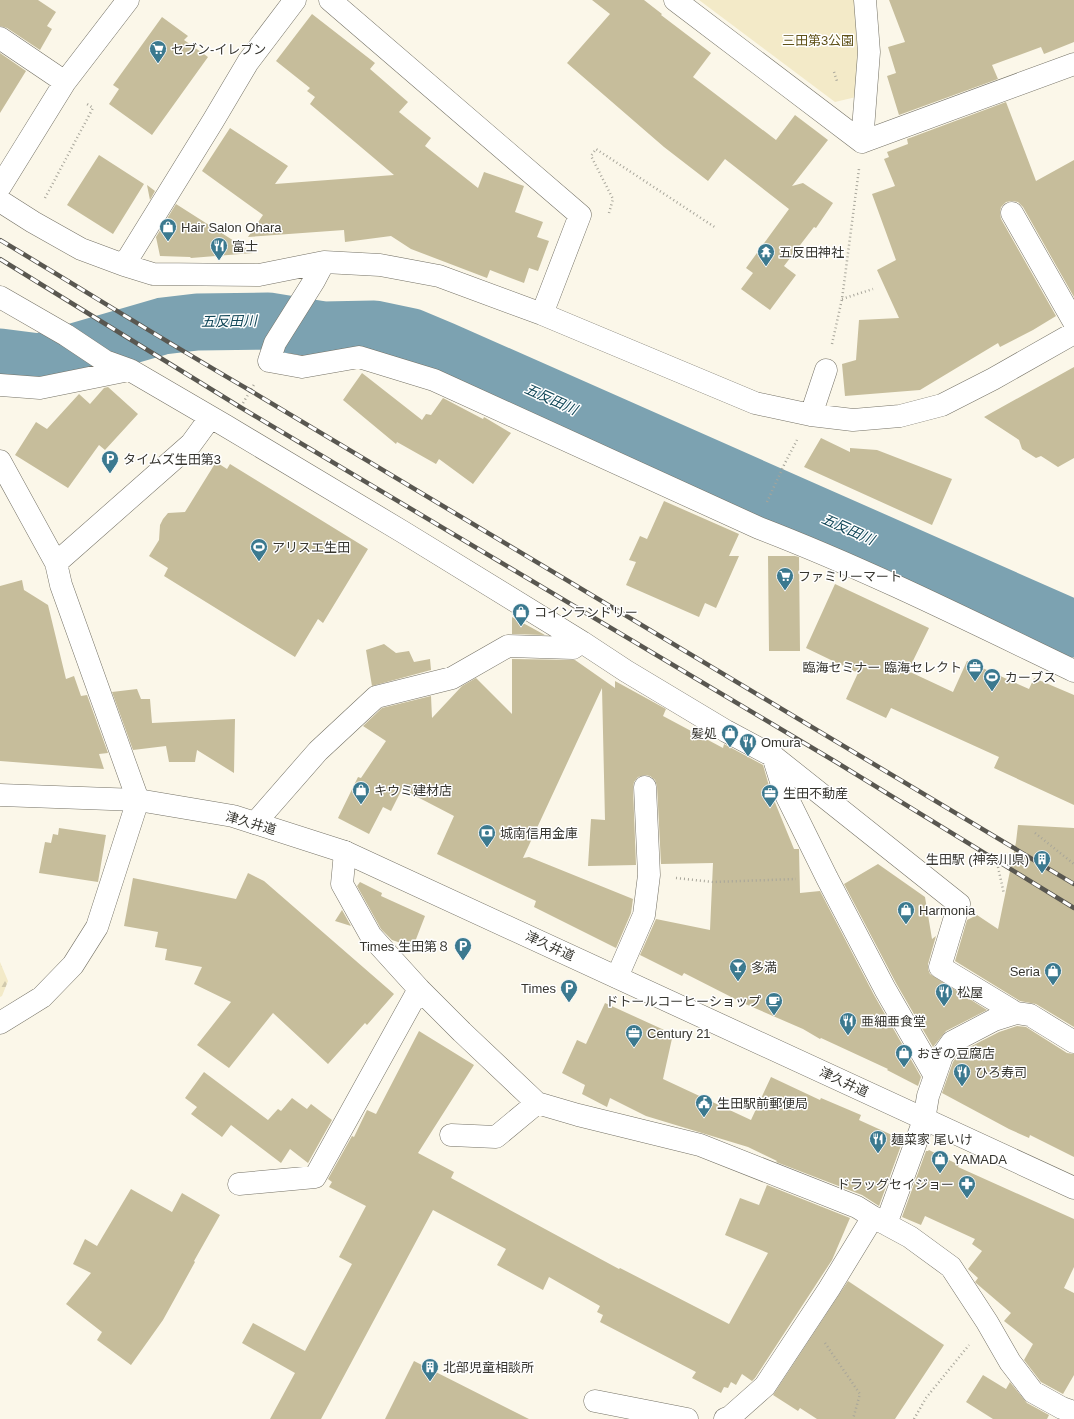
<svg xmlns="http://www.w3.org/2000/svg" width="1074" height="1419" font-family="Arial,'Noto Sans JP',sans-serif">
<defs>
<pattern id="forest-firs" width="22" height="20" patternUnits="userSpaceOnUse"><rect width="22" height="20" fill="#f3eac8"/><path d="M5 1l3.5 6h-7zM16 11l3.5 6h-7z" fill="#d1c9ac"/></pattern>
</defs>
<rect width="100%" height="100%" fill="#fbf7e9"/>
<path fill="#f3eac8" d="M699,0H854L859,50L856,97L835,102Z"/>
<path fill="url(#forest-firs)" d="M0,962L8,981L2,996L0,997Z"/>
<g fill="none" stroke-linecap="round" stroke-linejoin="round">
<path stroke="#7ca2b1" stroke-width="57" d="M0,357L39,362L163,326L197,322L268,321L323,330L374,329L412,337L443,350L1074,629"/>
</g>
<path fill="#c6bd9b" d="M0,0H38L56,12L47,26L52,29L40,50L7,28L0,26Z
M592,0H644L662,14L661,15L711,53L693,77L776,140L795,115L828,140L792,186L803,183L833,203L816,228L814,227L784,266L796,275L770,310L741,289L753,273L746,268L789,209L725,159L708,181L664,147L567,63L610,14Z
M889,0H1074V42L1044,54L1041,47L992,65L998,79L899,115L887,76L896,73L888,47L905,42Z
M312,14L375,63L370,69L408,102L399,112L431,138L425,146L478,188L484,172L524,186L515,212L543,222L537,237L549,241L538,271L529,268L524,283L490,270L487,278L411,249L391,236L345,242L344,230L248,237L263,215L202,171L230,128L288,166L275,184L394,175L310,104L315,97L307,91L310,88L276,61Z
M162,17L188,36L184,40L208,57L152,135L109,104L119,89L113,85Z
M0,53L26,71L0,113Z
M1006,102L1036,181L1074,160V297L1023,207L1018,202L1012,201L1006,202L1001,207L1000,213L1001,219L1056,316L1033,330L1000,347L998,343L920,390L845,396L842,364L856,360L859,320L899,318L877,270L896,260L872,194L895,186L884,159L889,157L887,152L908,144L907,139Z
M99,155L144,184L113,234L67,205Z
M147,185L155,191L150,200Z
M176,204L253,253L191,258L190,257L160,256L156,237Z
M1074,367V458L1058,467L1041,456L1036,458L1022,449L1019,440L984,417Z
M362,373L422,420L426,414L431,415L443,398L483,419L484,417L511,433L473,484L439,459L436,464L397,442L396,444L343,400Z
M108,387L138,414L105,450L99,445L68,488L15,455L36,422L47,429L79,394L90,404L104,388Z
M821,438L850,452V448L877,450L952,479L932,525L804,467Z
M216,462L227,469L230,464L368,549L323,623L318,619L295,657L164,576L168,568L149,556L159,540L160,525L163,519L168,513L185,512Z
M664,501L739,534L729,556H739L716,608L705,603L699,617L626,585L636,562L629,560L640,536L647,539Z
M768,556H795L799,557L800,651H769Z
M22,580L24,590L48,605L66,679L74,676L81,696L87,695L108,753L99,754L104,769L0,761V586Z
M835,584L929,628L908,671L953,692L967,661L1029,689L1034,678L1074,695V805L994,768L999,757L891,708L886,718L846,699L858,673L806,648Z
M512,617L545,635L512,634Z
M384,644L396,653L409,651L414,662L430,659L431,670L372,686L366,650Z
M512,659L575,660L615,688V681L666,709L663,716L723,748L724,744L763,765L773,800H774L794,849H799L800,893L820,891L874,995L921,1077L918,1086L887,1070L888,1069L821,1038L820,1039L803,1029L743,1003L684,973L682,976L640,955L656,919L710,930L713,863L661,864L657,786L655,780L650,776L645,775L638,777L634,782L633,788L636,865L588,866L591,819L605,820L602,688L523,858L529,857L633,899L631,913L616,948L534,907L536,901L437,854L454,816L402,789L391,811L383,807L369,834L338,818L358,777L361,778L386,741L363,726L382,708L431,696L432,718L462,686L476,678L512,714Z
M137,689L141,699H150L152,723L235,719L234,773L197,750L195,762H169L166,746L133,750L112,692Z
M1018,825L1074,828V1027L1036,1004L1020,1001L955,961L967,920L977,915L998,929L1016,842Z
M59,828L106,835L98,882L39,873L45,842L51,843L53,834L58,835Z
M878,864L925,897L932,939L936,936L928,964V969L930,974L987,1010L946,1031L933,1047L896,983L844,884Z
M248,873L264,881L394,994L367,1025L365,1023L328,1064L273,1013L229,1068L197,1045L231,1002L194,984L202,967L165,960L167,949L155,947L158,932L124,926L133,878L236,899Z
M360,882L382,893L381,896L425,916L413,947L392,940L381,929L357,886Z
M342,910L351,926L335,921Z
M605,1003L673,1034L663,1079L751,1120L771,1077L820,1100L821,1098L861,1115L859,1120L903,1140L879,1206L862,1195L776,1162L777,1161L748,1147L646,1116L610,1098L607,1107L582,1094L585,1085L562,1073L577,1040L586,1044Z
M1017,1026L1026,1027L1067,1053L1074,1054V1157L1030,1135L1029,1138L1009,1129L942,1093L953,1062L960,1052L999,1032Z
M419,1031L474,1065L418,1153L454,1172L451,1178L619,1269L620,1268L729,1324L768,1253L725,1235L740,1198L759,1205L767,1185L850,1218L832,1260L755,1378L752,1381L742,1374L736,1385L731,1382L728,1388L724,1387L721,1393L692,1378L696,1372L600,1322L603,1315L597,1312L600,1306L549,1277L543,1290L497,1265L506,1249L433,1210L321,1419H270L295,1373L242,1343L253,1323L305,1351L352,1264L339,1257L366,1206L329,1187L332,1182L328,1179L352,1136L354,1137L367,1110L376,1114Z
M204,1072L268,1120L278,1109L281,1111L292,1098L307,1109L311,1104L332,1120L308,1163L290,1149L281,1163L231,1125L222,1137L191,1114L197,1107L185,1098Z
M929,1150L959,1165L958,1167L1074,1219V1267L1064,1288L1074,1293V1375L1063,1394L1041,1382L1024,1360L1033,1344L1004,1321L1011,1313L976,1283L975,1282L978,1278L968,1269L982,1251L972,1244L975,1239L925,1216L921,1225L902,1217L926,1151H928Z
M131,1189L172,1212L182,1193L220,1215L194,1261L195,1262L163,1320L131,1365L97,1340L102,1332L66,1304L91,1273L73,1264L85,1239L97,1246Z
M848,1281L944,1345L895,1419H817L800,1408L798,1411L773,1395Z
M414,1361L529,1419H385Z
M983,1375L1006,1389L1010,1382L1027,1403L1049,1415L1047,1419H993L966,1402Z"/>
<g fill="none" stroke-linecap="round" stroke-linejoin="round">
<defs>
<path id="minor" d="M330,0L580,215L542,314
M675,0L862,142
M0,38L65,82
M862,142L1074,64
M862,142L869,52L865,0
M0,187L65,82L128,0
M0,201L33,222L81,249L124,265L153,274L259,275L324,262L380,265L439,276L542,314L755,403L811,415L853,420L900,416L942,405L993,379L1074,333
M1012,213L1074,322
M324,262L314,281L275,343L269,361L302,367L359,357L434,380L759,528C866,569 970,621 1074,671
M124,265L213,121L248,62L295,0
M0,297L66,335L105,361L130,370L226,426L403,532L582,642L626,671L726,731L773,756L959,904L940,967L1016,1013L1030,1015L1074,1042
M0,385L40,388L129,370
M811,415L826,370
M0,461L56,563
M773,756L784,791L827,878L885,989L935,1076
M255,823L318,751L376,697L452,678L508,646L573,648L582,642
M345,852L342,884L371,936L419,989L462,1032L537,1103L578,1115L700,1145L857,1207L873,1217L910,1237L951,1267L987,1322L1010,1362L1033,1392L1062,1408L1074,1412
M617,977L644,915L649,875L645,787
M0,1023L42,997L73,965L97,927L138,800L61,585L56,563L191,444L210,418
M451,1135L496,1137L537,1103
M239,1184L315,1177L419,989
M886,1224L924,1120L928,1096L942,1056L952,1042L994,1020L1016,1013
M595,1401L687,1419
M725,1419L730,1417L765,1386L829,1289L873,1217"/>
<path id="major" d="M0,795L138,800L233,816L345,852L1074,1188"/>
</defs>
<use href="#minor" stroke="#757266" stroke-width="23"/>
<use href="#major" stroke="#757266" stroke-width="23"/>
<path stroke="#a7a59a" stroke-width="2.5" stroke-dasharray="1 3" stroke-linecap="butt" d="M834,72L837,81
M45,198L93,108L87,104
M609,213L613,199L591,156L596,149L716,228
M842,299L873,289
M832,344L842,299L859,169
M243,403L255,383
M767,502L784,465L797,440
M1035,833L1074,864
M998,867L1004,894
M676,878L713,882L796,879
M825,1343L860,1394L853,1419
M914,1419L926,1398L969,1345"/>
<use href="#minor" stroke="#fff" stroke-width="22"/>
<use href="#major" stroke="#fff" stroke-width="22"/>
<defs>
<path id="rail" d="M0,240C84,290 166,342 251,391L1074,884
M0,259L240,407L836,762L1074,908"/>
</defs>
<use href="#rail" stroke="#595750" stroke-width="4.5"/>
<use href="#rail" stroke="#fff" stroke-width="3" stroke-dasharray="9" stroke-linecap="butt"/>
</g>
<defs>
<symbol id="supermarket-pin" viewBox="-11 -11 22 30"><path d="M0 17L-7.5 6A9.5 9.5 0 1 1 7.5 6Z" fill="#3b798f" stroke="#fff"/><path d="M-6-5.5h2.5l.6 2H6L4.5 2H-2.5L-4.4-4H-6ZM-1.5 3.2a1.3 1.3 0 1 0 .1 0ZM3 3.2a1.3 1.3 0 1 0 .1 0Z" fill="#fff"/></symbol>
<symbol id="shop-pin" viewBox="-11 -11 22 30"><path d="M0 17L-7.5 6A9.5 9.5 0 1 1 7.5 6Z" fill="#3b798f" stroke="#fff"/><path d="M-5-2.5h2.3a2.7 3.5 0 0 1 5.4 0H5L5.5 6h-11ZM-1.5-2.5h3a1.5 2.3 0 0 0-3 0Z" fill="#fff"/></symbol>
<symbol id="restaurant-pin" viewBox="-11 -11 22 30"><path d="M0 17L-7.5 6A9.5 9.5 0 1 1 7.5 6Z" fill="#3b798f" stroke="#fff"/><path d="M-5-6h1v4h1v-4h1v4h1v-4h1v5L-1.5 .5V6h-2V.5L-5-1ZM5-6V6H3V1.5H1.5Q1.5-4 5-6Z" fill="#fff"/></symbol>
<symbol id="temple-pin" viewBox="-11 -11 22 30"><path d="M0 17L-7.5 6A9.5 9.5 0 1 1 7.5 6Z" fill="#3b798f" stroke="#fff"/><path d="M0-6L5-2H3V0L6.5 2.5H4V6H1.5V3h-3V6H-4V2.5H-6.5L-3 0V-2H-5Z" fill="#fff"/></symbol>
<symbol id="parking-pin" viewBox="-11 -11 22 30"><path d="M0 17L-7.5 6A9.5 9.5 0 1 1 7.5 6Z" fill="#3b798f" stroke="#fff"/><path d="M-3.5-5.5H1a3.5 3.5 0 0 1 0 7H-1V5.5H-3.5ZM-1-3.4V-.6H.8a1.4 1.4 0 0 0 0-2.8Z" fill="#fff"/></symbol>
<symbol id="stadium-pin" viewBox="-11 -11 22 30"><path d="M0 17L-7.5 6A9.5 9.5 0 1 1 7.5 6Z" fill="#3b798f" stroke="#fff"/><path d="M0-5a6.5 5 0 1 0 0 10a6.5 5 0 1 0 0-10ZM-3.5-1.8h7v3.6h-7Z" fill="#fff"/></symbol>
<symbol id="office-pin" viewBox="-11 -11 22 30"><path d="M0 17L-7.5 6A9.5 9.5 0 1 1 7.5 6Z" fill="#3b798f" stroke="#fff"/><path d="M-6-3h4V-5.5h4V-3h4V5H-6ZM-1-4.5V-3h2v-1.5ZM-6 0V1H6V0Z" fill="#fff"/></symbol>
<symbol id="bank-pin" viewBox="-11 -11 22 30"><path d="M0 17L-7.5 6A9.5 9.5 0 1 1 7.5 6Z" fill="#3b798f" stroke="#fff"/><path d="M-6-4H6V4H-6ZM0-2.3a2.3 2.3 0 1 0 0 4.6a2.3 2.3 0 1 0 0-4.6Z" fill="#fff"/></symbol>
<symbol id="building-pin" viewBox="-11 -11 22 30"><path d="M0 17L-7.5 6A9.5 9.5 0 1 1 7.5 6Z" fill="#3b798f" stroke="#fff"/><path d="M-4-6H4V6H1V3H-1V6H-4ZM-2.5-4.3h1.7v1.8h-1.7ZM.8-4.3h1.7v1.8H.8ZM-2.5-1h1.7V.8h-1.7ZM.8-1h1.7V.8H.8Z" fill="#fff"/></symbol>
<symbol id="bar-pin" viewBox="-11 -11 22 30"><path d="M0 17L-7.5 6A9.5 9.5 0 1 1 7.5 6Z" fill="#3b798f" stroke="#fff"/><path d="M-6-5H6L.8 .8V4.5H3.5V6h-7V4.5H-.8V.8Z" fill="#fff"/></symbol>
<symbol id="cafe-pin" viewBox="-11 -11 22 30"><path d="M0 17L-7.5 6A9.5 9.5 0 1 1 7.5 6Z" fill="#3b798f" stroke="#fff"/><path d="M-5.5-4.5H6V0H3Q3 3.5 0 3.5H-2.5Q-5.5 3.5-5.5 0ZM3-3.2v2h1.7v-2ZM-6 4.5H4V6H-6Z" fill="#fff"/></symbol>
<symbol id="civic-pin" viewBox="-11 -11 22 30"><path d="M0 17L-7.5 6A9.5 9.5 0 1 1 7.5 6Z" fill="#3b798f" stroke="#fff"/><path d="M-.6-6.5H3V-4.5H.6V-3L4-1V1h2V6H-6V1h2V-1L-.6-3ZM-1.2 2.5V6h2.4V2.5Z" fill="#fff"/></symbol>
<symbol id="pharmacy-pin" viewBox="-11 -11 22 30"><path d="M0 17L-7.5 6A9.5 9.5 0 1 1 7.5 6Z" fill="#3b798f" stroke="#fff"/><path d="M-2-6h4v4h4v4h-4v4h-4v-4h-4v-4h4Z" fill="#fff"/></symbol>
</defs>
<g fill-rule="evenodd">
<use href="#supermarket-pin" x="148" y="39" width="20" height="27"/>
<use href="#shop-pin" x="158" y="217" width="20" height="27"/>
<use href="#restaurant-pin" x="209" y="236" width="20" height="27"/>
<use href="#temple-pin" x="756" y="242" width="20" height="27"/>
<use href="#parking-pin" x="100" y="449" width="20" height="27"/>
<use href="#stadium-pin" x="249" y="537" width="20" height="27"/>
<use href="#supermarket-pin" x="775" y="566" width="20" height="27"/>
<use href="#shop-pin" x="511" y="602" width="20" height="27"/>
<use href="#office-pin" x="965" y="657" width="20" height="27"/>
<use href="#stadium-pin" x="982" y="667" width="20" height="27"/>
<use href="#shop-pin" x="720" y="723" width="20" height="27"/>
<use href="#restaurant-pin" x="738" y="732" width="20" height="27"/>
<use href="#shop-pin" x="351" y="780" width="20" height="27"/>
<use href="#office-pin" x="760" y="783" width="20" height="27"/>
<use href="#bank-pin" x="477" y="823" width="20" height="27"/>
<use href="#building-pin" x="1032" y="849" width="20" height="27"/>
<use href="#shop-pin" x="896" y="900" width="20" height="27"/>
<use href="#parking-pin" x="453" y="936" width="20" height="27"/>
<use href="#bar-pin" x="728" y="957" width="20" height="27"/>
<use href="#shop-pin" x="1043" y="961" width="20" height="27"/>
<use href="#parking-pin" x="559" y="978" width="20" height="27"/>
<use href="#restaurant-pin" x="934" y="982" width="20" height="27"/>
<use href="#cafe-pin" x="764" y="991" width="20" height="27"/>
<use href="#restaurant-pin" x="838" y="1011" width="20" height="27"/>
<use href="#office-pin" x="624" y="1023" width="20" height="27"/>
<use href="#shop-pin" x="894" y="1043" width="20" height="27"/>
<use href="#restaurant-pin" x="952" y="1062" width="20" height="27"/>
<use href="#civic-pin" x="694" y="1093" width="20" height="27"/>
<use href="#restaurant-pin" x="868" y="1129" width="20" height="27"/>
<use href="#shop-pin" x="930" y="1149" width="20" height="27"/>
<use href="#pharmacy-pin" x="957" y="1174" width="20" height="27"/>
<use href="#building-pin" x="420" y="1357" width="20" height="27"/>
</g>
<g text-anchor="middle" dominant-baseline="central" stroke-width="3" stroke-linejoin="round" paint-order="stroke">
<g font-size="13" fill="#5f5118" stroke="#fff">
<text x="818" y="40">三田第3公園</text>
</g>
<g font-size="13" fill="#36352f" stroke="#fff" text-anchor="start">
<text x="171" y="49">セブン-イレブン</text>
<text x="181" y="227">Hair Salon Ohara</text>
<text x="232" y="246">富士</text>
<text x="779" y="252">五反田神社</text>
<text x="123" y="459">タイムズ生田第3</text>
<text x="272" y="547">アリスエ生田</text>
<text x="798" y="576">ファミリーマート</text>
<text x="534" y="612">コインランドリー</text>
<text x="962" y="667" text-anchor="end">臨海セミナー 臨海セレクト</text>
<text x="1005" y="677">カーブス</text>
<text x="717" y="733" text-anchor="end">髪処</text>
<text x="761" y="742">Omura</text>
<text x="374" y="790">キウミ建材店</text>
<text x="783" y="793">生田不動産</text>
<text x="500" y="833">城南信用金庫</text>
<text x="1029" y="859" text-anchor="end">生田駅 (神奈川県)</text>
<text x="919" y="910">Harmonia</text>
<text x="450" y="946" text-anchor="end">Times 生田第８</text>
<text x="751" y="967">多満</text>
<text x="1040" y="971" text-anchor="end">Seria</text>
<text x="556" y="988" text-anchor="end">Times</text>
<text x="957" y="992">松屋</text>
<text x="761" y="1001" text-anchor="end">ドトールコーヒーショップ</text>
<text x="861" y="1021">亜細亜食堂</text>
<text x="647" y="1033">Century 21</text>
<text x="917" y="1053">おぎの豆腐店</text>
<text x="975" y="1072">ひろ寿司</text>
<text x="717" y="1103">生田駅前郵便局</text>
<text x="891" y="1139">麺菜家 尾いけ</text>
<text x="953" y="1159">YAMADA</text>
<text x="954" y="1184" text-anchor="end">ドラッグセイジョー</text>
<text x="443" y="1367">北部児童相談所</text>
</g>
<g font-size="13" fill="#36352f" stroke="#fff">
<text transform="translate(251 823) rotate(16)">津久井道</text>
<text transform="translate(550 946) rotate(25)">津久井道</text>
<text transform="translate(844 1082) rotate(25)">津久井道</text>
</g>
<g font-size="14" font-style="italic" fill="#114758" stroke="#fff">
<text transform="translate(229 321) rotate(-1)">五反田川</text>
<text transform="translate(551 399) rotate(24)">五反田川</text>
<text transform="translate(848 529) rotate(24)">五反田川</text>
</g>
</g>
</svg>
